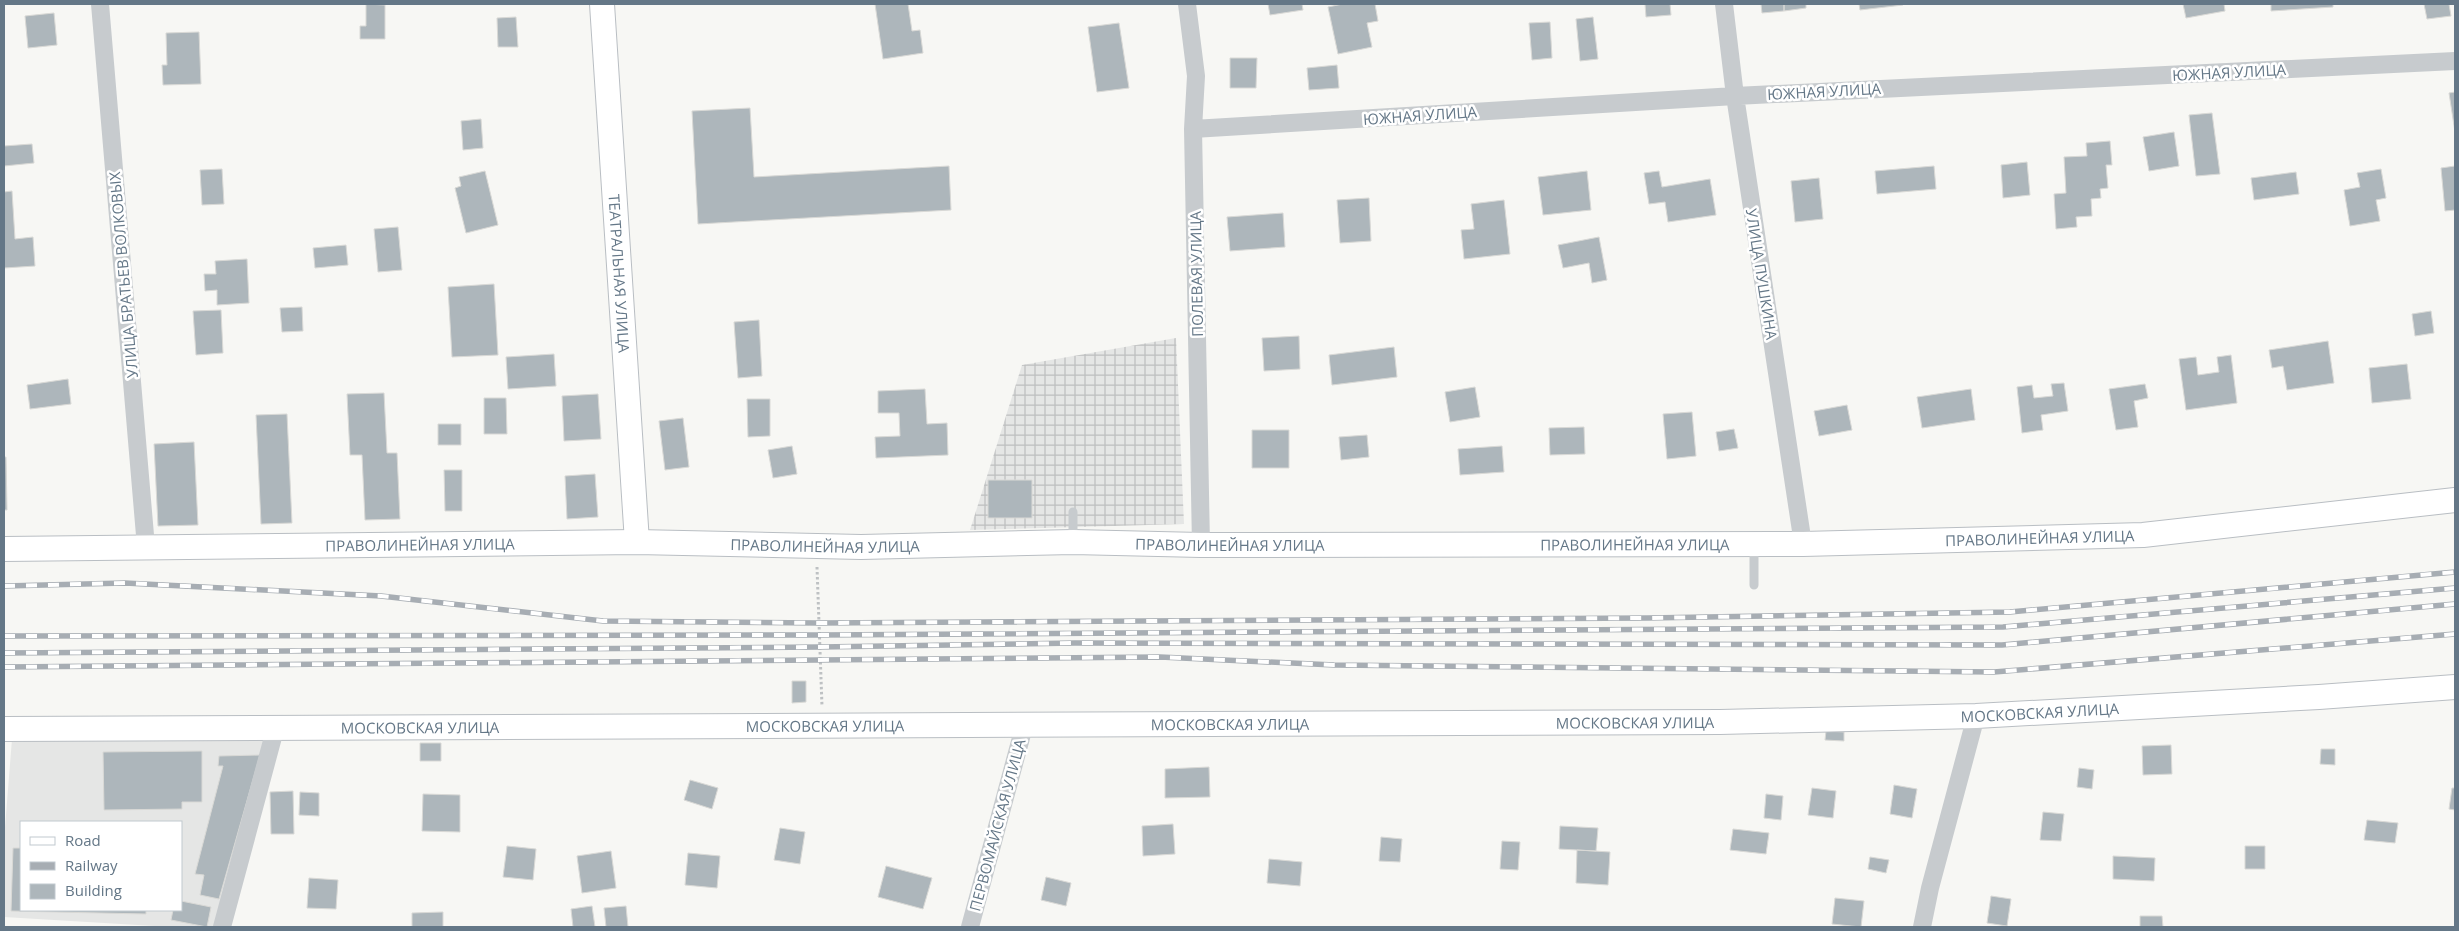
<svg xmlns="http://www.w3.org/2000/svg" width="2459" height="931" font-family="'Open Sans',sans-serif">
<defs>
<pattern id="industrial-grid" width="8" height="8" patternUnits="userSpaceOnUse" patternTransform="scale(1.25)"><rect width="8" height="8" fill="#e5e6e5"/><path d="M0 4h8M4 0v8" fill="none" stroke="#bdbfbf"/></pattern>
</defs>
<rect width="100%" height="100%" fill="#f7f7f4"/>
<path fill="#e5e6e5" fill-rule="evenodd" d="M12,739H268L218,927H171L4,917V840ZM21,822H181V910H21Z"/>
<path fill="url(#industrial-grid)" d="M1176,338L1184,524L970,530L1022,365Z"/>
<path fill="#adb6bb" stroke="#d9d9d6" d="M366,4L385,5V39H360V26H366Z
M875,4H908L912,31L920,30L923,53L883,59Z
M1268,4H1302L1303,10L1270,15Z
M1343,4H1375L1378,21L1367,23L1372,47L1338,54L1328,7Z
M1645,4H1670L1671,15L1646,17Z
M1761,4H1784V11L1762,13Z
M1784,4H1806V8L1784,11Z
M1859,4H1903V5L1860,10Z
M2183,4H2224L2225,11L2186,18Z
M2271,4H2333V7L2271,11Z
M2424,4H2449L2451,16L2427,19Z
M54,13L57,45L28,48L25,16Z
M516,17L518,47H498L497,18Z
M1593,17L1598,59L1580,61L1576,19Z
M1550,22L1552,58L1532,60L1529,23Z
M1119,23L1129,88L1097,92L1088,27Z
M199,32L201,84L163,85L162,65H167L166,33Z
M1230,58H1257L1256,88H1230Z
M1337,65L1339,88L1309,90L1307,68Z
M2455,92V132L2449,93Z
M750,108L754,177L949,166L951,210L698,224L692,111Z
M2212,113L2220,174L2196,176L2189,115Z
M481,119L483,148L463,150L461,121Z
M2174,132L2179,166L2149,171L2143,137Z
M2110,141L2112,165H2106L2108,188L2100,189L2101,198L2091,199L2092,216L2076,217L2077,227L2056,229L2054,194L2066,193L2064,157L2087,156L2086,143Z
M32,144L34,163L4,166V146Z
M2027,162L2030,195L2003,198L2001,165Z
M1934,166L1936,189L1877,194L1875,171Z
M2455,166V210L2445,211L2441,168Z
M222,169L224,204L202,205L200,170Z
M2381,169L2386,198L2376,200L2380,221L2350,226L2344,190L2360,187L2357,173Z
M485,171L498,225L466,233L455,188L461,186L459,177Z
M1587,171L1591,210L1543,215L1538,177Z
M1659,171L1662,187L1710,179L1716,215L1668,222L1665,202L1649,204L1644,173Z
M2296,172L2299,194L2254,200L2251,178Z
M1819,178L1823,219L1795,222L1791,181Z
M12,191L15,239L33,237L35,266L4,268V192Z
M1369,198L1371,241L1340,243L1337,200Z
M1504,200L1510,254L1464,259L1461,230L1474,229L1471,204Z
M1283,213L1285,247L1230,251L1227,217Z
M398,227L402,270L378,272L374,229Z
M1599,237L1607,280L1592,283L1589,263L1563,268L1558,245Z
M346,245L348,265L315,268L313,248Z
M247,259L249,303L217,305V290L205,291L204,274H216L215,261Z
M494,284L498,355L452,357L448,287Z
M302,307L303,331L282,332L280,308Z
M221,310L223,353L196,355L193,311Z
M2431,311L2434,333L2415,336L2412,314Z
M759,320L762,376L738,378L734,322Z
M1299,336L1300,369L1264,371L1262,338Z
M2328,341L2334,383L2287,390L2283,366L2272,368L2269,350Z
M1394,347L1397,377L1332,385L1329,355Z
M554,354L556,386L508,389L506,357Z
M2231,355L2237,403L2186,410L2179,359L2196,357L2198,375L2219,372L2217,357Z
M2407,364L2411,399L2372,403L2369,368Z
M68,379L71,404L30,409L27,385Z
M2064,383L2068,411L2041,415L2043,430L2022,433L2017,387L2032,385L2034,398L2053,396L2051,384Z
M2145,384L2148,398L2134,401L2138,427L2116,430L2109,389Z
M1475,387L1480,417L1450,422L1445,392Z
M925,389L927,424L947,423L948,455L876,458L875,437L900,436L899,413H878V391Z
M1971,389L1975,420L1922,428L1917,397Z
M384,393L387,453H397L400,519L365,520L362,455H350L347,394Z
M598,394L601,439L564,441L562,396Z
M484,398H506L507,434H484Z
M747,399H770V436L748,437Z
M1847,405L1852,430L1819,436L1814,411Z
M1692,412L1696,456L1667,459L1663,414Z
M287,414L292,523L261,524L256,415Z
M683,418L689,467L665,470L659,421Z
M438,424H461V445H438Z
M1584,427L1585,454L1550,455L1549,428Z
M1734,429L1738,448L1719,451L1716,432Z
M1252,430H1289V468H1252Z
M1367,435L1369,457L1341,460L1339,437Z
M194,442L198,525L158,526L154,444Z
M792,446L797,474L773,478L768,450Z
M1502,446L1504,472L1460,475L1458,449Z
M4,457H6L7,510H4Z
M444,470H462V511H445Z
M595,474L598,517L567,519L565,476Z
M988,480H1032V518H988Z
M792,681H806V702L792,703Z
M1826,731L1844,732V741L1825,740Z
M420,743H441V761H420Z
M2171,745L2172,774L2143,775L2142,746Z
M2321,749H2335V765L2320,764Z
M202,751V802H182V809L104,810L103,752Z
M260,755L219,899L200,895L204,875L195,874L223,766H218L219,756Z
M1209,767L1210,797L1165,798V769Z
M2079,768L2094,770L2092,789L2077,787Z
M690,780L718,788L712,809L684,800Z
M1894,785L1917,789L1912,818L1890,814Z
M1812,788L1836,791L1833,818L1808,815Z
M2452,788H2455V810L2449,809Z
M293,791L294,834H271L270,792Z
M300,792L319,793V816L299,815Z
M423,794L460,795V832L422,831Z
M1766,794L1783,796L1781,820L1764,818Z
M2043,812L2064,814L2061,841L2040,840Z
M2367,820L2398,823L2395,843L2364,840Z
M1173,824L1175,854L1143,856L1142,826Z
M1560,826L1598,828L1596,851L1559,849Z
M780,828L805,832L800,864L774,860Z
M1733,829L1769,833L1766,854L1730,850Z
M1381,837L1402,839L1400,862L1379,861Z
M1502,841L1520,842L1518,870L1500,869Z
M507,846L536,849L533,880L503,877Z
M2245,846H2265V869H2245Z
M13,848H21V910H146V914L11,911Z
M1577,850L1610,852L1608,885L1576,883Z
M611,851L616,888L582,893L577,856Z
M688,853L720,856L717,888L685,885Z
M2113,856L2155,858L2154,881L2113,879Z
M1870,857L1889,860L1886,873L1868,869Z
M1269,859L1302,862L1300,886L1267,883Z
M886,866L932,878L923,909L878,897Z
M1046,877L1071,883L1066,906L1041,900Z
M309,878L338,880L336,909L307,908Z
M1991,896L2011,899L2007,926L1987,923Z
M1835,898L1864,901L1861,927L1832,924Z
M181,901L211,907L207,927L171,920L173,910H181Z
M592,906L595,927H573L571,909Z
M626,906L628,927H606L604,908Z
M443,912V927H412V913Z
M2140,916H2162L2163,927H2140Z"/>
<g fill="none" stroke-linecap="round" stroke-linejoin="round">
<defs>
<g id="secondary">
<path id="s1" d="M602,4L637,542"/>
<path id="s2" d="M4,549L637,542L861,547L1073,542L1201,545L1803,544L2143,535L2455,500"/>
<path id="s3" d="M4,729L1720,722L1976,716L2319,697L2455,687"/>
</g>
</defs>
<use href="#secondary" stroke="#b9bec3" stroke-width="26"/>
<path stroke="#bec1c3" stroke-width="3" stroke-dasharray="2.5 2.5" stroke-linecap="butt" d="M817,567L822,706"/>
<path stroke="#c7cbce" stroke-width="9" d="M1073,542V512
M1754,585V544"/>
<path stroke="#c7cbce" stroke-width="18" d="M100,4L146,547
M1187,4L1196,76L1193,129L1201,545
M1724,4L1735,96L1803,544
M1193,129L1735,96L2455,61
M222,927L276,726
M970,927L1025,723
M1922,927L1930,888L1976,716"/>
<use href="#secondary" stroke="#fff" stroke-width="24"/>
<defs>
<path id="rail" d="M4,586L125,583L381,596L603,621L819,623L1648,618L2010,612L2455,572
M4,636L820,635L2003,627L2455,588
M4,653L820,647L1075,643L2002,645L2455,604
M4,667L1160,657L1334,665L1994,672L2455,634"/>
</defs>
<use href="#rail" stroke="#a7adb3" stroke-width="5.5"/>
<use href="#rail" stroke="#fff" stroke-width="4" stroke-dasharray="11" stroke-linecap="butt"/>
</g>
<g text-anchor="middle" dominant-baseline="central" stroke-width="5" stroke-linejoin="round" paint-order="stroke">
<g font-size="15" fill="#647787" stroke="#fff">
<text transform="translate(2229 72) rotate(-3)">ЮЖНАЯ УЛИЦА</text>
<text transform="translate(1824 91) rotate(-3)">ЮЖНАЯ УЛИЦА</text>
<text transform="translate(1420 115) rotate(-4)">ЮЖНАЯ УЛИЦА</text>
<text stroke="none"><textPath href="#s1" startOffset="270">ТЕАТРАЛЬНАЯ УЛИЦА</textPath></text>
<text transform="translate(1196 274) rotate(-91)">ПОЛЕВАЯ УЛИЦА</text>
<text transform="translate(1762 274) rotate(81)">УЛИЦА ПУШКИНА</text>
<text transform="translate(123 275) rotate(-95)">УЛИЦА БРАТЬЕВ ВОЛКОВЫХ</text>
<text stroke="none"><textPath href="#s2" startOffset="2036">ПРАВОЛИНЕЙНАЯ УЛИЦА</textPath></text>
<text stroke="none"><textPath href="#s2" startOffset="1631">ПРАВОЛИНЕЙНАЯ УЛИЦА</textPath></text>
<text stroke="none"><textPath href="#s2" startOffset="416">ПРАВОЛИНЕЙНАЯ УЛИЦА</textPath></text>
<text stroke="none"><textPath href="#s2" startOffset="1226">ПРАВОЛИНЕЙНАЯ УЛИЦА</textPath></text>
<text stroke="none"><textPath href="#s2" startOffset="821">ПРАВОЛИНЕЙНАЯ УЛИЦА</textPath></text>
<text stroke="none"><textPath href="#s3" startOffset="2036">МОСКОВСКАЯ УЛИЦА</textPath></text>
<text stroke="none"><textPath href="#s3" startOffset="1226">МОСКОВСКАЯ УЛИЦА</textPath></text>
<text stroke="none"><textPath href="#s3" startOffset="1631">МОСКОВСКАЯ УЛИЦА</textPath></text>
<text stroke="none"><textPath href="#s3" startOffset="821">МОСКОВСКАЯ УЛИЦА</textPath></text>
<text stroke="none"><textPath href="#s3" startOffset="416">МОСКОВСКАЯ УЛИЦА</textPath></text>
<text transform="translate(997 825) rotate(-75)">ПЕРВОМАЙСКАЯ УЛИЦА</text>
</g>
</g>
<rect width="2459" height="931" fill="none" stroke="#647787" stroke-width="10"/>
<rect x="20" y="821" width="162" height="90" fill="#ffffff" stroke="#c1c9cf"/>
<rect x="30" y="837" width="25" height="8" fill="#ffffff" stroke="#c1c9cf"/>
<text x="65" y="846" font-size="15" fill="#647787">Road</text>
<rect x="30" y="862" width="25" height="8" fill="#a7adb3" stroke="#c1c9cf"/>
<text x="65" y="871" font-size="15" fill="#647787">Railway</text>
<rect x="30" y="884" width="25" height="15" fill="#adb6bb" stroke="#c1c9cf"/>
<text x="65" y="896" font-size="15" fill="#647787">Building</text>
</svg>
